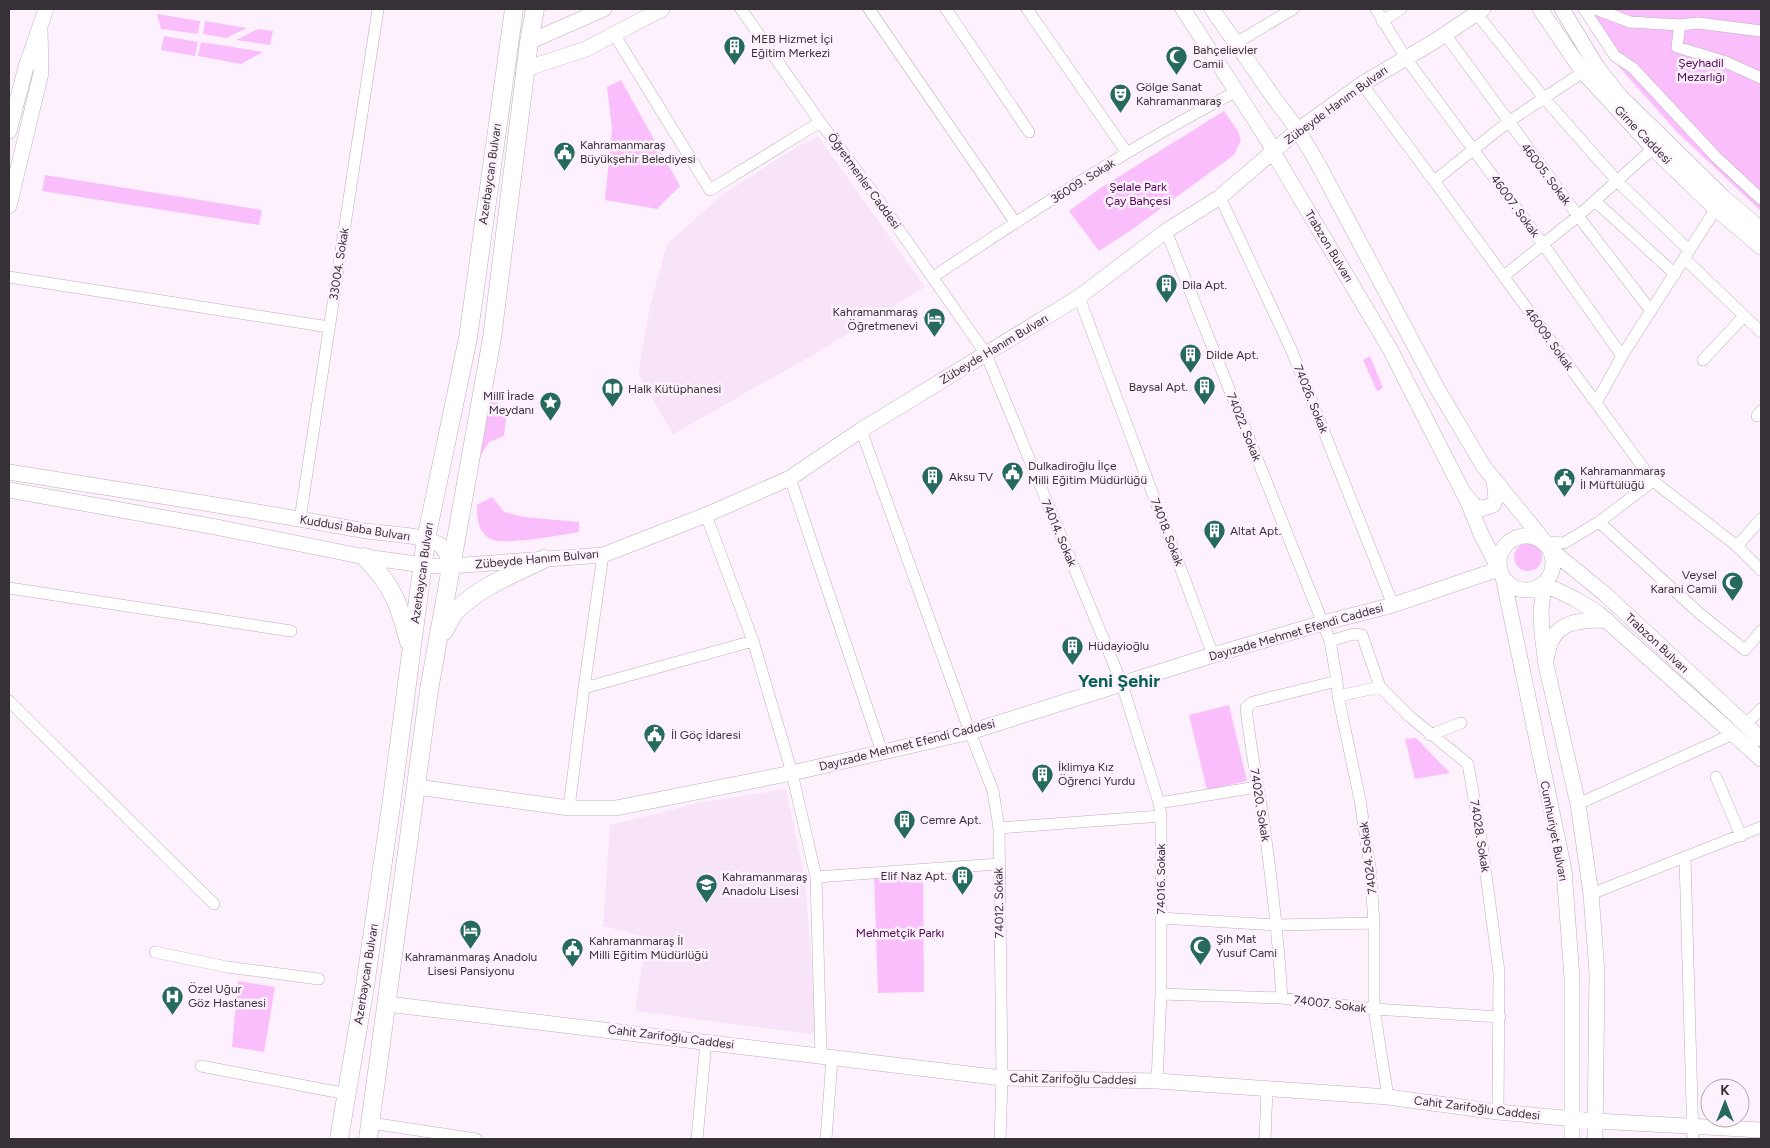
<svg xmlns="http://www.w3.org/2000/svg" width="1770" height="1148" font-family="Figtree,sans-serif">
<rect width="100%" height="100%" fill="#fef1fe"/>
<path fill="#f7e4f8" d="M818,136L925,287L811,356L673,434L638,374L650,306L667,244L722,195L793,149Z
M786,789L805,879L817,1030L810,1034L635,1011L646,937L603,926L610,825L698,803Z"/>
<path fill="#fbbefd" d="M1582,9H1761V211L1678,133L1612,59Z
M157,14L200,21L198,34L161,29Z
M205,21L247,28L226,38L203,34Z
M258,29L273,31L270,45L236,40Z
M164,36L198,42L195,56L161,50Z
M201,42L263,52L241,64L198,56Z
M621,80L680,186L657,209L605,200L612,129L607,87Z
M1224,111L1238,131L1241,140L1234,155L1130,231L1099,251L1069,211L1099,189Z
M45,175L262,210L259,225L42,191Z
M1370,356L1383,388L1377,391L1363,360Z
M487,382L496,401L507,411L504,436L489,442L476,463Z
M492,497L504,512L524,517L579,522V532C562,535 503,546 491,539C478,533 477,518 477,505Z
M1514 557a14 14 0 1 1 28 0a14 14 0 1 1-28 0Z
M1229,705L1247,781L1207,790L1189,715Z
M1416,738L1450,773L1415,779L1405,739Z
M923,871L924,992L878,993L874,874Z
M238,981L275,987L264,1052L232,1047Z"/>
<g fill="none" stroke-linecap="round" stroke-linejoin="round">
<defs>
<path id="street" d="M741,9L820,122L872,191L986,354L1122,684L1159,803L1161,816V994L1157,1081
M869,9L1015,222
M946,9L1029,132
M1027,9L1127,153
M1376,9L1405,57L1543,244L1622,356
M1584,9L1615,56L1633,68L1716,157L1761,199
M1596,9L1630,22L1680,25L1677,47L1726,62L1761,78
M1477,14L1544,98L1618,182L1689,250
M1382,21L1401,9
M1680,25L1698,23L1761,31
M614,34L710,190L820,122
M1445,34L1578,216L1651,311
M1236,43L1293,9
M1362,84L1434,181L1653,481L1737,546L1761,570
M1434,181L1508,122L1583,72
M1220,197L1291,349L1393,605
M1595,201L1675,274
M1166,231L1330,641L1337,681L1338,696L1360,800L1370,867L1374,923V1009L1388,1097
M1684,258L1761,332
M1504,276L1578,216L1658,144
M9,277L329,327
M933,277C1032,211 1132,146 1237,91
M1079,297L1213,655
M1703,360L1744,316
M1596,403L1622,356L1720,202
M1757,416L1761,411
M861,430L970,732L993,791L999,828L1002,1078L1000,1139
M790,478L882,752
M706,515L753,641L792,773L816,877L821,1055
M300,519L378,9
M1599,522L1699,613L1745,650L1761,631
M1545,542L1564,543L1599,522L1653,481
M1737,546L1761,519
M9,588L291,631
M1330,641L1354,634L1362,635L1380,687L1409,716L1468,764L1482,845L1499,972L1498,1112
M584,688L753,641
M1338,696L1380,687
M9,701L214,904
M1745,725L1761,709
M1430,735L1461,723
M1716,777L1741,836
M1159,803L1257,787
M1578,804L1733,734
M569,808L584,688L603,555
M999,828L1161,816
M1685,858L1693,1139
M816,877L999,864
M1591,894L1761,827
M1161,918L1277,925L1374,923
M155,952L227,967L319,979
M1161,994L1282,998L1374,1009L1500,1017
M1282,998C1278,935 1271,873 1262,811C1256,776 1250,743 1246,708L1253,702L1337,681
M201,1066L347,1094
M371,1123L476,1139
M697,1139L706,1042
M826,1139L832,1059
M1265,1139L1267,1089"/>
<path id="secondary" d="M1212,9L1274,98L1298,130L1318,164L1437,388L1484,467L1545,542
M1540,9L1583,72L1653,148L1716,209L1761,247
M1562,9L1597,67L1619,95L1723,197L1761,229
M529,42L604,9
M525,69L586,49L662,9
M9,131L26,67L46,9
M9,206L41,73L40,29
M9,472C126,491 244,508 360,530C382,534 420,534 438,544C446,548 448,558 451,566
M9,490L216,527L365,557L431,566H451L603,555L706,515L790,478L861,430L1079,297L1166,231L1220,197L1298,130L1362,84L1435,41L1483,9
M1466,496L1474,505L1480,509L1493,505L1496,498L1494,479
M1499 563a27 27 0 1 1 54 0a27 27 0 1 1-54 0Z
M1551,550L1606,595L1761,739
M1503,577L1564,870L1572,978V1139
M1547,656C1552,621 1577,620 1607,620
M417,787L569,808H616L792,773L970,732L1213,655L1323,623L1393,605L1499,569L1481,534L1468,502L1390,349L1273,152L1269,142L1183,9
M387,1004L1002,1078L1157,1081L1388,1097L1498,1112L1596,1121L1761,1130
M1595,1139L1597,973L1591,894L1578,804L1546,665L1542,633L1541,612L1544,584L1575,599L1598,613L1761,759"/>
<path id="primary" d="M365,557C393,586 399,604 409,642
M444,631C448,624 451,617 456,611C480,586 514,574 544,559
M339,1139L365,986L391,806L426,539L468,338L514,9
M368,1139L429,690L492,338L529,42L535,9"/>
</defs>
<use href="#street" stroke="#bcafbc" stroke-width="12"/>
<use href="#secondary" stroke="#bcafbc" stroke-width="16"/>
<use href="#primary" stroke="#bcafbc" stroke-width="19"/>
<use href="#street" stroke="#fff" stroke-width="11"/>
<use href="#secondary" stroke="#fff" stroke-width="15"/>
<use href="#primary" stroke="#fff" stroke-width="18"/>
</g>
<defs>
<symbol id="building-pin" viewBox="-11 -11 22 30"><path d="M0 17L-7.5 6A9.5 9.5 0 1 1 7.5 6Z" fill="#256a5d" stroke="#fef1fe"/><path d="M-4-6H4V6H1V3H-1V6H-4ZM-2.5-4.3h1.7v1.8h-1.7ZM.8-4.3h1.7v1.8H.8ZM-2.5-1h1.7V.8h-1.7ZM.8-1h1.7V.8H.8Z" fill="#fff"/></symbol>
<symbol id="mosque-pin" viewBox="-11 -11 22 30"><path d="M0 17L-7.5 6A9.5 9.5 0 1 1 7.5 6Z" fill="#256a5d" stroke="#fef1fe"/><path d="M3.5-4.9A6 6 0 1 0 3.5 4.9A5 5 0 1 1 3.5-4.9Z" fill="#fff"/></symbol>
<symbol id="theatre-pin" viewBox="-11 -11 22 30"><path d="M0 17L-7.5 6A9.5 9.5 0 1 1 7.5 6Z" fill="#256a5d" stroke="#fef1fe"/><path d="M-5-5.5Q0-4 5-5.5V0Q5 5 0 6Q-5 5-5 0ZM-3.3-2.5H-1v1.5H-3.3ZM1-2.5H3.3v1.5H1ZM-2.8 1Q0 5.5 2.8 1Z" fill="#fff"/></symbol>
<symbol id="civic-pin" viewBox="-11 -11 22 30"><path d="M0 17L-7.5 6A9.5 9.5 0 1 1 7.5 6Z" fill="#256a5d" stroke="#fef1fe"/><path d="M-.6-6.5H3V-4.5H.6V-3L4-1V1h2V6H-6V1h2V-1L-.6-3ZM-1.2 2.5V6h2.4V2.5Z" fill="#fff"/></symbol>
<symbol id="hotel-pin" viewBox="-11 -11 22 30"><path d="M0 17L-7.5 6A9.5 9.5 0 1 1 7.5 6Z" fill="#256a5d" stroke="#fef1fe"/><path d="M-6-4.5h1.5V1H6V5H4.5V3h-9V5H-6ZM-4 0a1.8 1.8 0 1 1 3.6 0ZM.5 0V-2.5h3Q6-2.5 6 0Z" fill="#fff"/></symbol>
<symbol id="library-pin" viewBox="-11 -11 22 30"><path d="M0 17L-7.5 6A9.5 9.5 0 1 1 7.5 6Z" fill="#256a5d" stroke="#fef1fe"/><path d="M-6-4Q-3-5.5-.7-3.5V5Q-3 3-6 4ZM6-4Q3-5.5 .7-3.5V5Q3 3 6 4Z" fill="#fff"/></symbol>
<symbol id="sight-pin" viewBox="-11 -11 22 30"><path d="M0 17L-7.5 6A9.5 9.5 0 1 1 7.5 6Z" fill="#256a5d" stroke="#fef1fe"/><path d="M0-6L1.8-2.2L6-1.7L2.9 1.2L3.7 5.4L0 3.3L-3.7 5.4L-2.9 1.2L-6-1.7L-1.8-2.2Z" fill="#fff"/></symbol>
<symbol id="school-pin" viewBox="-11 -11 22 30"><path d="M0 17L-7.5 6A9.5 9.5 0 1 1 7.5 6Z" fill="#256a5d" stroke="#fef1fe"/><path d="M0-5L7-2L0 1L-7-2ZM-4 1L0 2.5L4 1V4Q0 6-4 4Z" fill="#fff"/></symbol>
<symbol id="hospital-pin" viewBox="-11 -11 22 30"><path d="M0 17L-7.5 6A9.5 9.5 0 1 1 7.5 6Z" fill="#256a5d" stroke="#fef1fe"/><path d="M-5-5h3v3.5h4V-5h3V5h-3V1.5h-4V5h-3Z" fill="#fff"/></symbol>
</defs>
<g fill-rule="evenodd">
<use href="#building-pin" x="722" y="34" width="25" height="34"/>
<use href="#mosque-pin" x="1164" y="44" width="25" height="34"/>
<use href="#theatre-pin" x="1108" y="82" width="25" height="34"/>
<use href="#civic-pin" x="552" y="140" width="25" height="34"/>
<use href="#building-pin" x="1154" y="272" width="25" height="34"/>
<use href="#hotel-pin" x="922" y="306" width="25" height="34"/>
<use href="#building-pin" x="1178" y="342" width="25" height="34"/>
<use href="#building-pin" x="1192" y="374" width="25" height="34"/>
<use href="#library-pin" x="600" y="376" width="25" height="34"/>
<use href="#sight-pin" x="538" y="390" width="25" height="34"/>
<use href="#civic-pin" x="1000" y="460" width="25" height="34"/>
<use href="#building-pin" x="920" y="464" width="25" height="34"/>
<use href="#civic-pin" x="1552" y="466" width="25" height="34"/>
<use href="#building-pin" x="1202" y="518" width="25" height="34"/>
<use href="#mosque-pin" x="1720" y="570" width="25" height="34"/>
<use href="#building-pin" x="1060" y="634" width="25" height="34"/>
<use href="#civic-pin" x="642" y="722" width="25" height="34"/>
<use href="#building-pin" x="1030" y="762" width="25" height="34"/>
<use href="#building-pin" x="892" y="808" width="25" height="34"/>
<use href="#building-pin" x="950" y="864" width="25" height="34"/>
<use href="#school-pin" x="694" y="872" width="25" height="34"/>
<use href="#hotel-pin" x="458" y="918" width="25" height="34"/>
<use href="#mosque-pin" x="1188" y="934" width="25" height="34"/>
<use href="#civic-pin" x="560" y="936" width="25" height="34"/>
<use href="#hospital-pin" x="160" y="984" width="25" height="34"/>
</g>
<g text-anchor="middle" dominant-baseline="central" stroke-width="5" stroke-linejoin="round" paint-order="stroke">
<g font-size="12" fill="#363136" stroke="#fef1fe" text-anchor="start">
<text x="751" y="39">MEB Hizmet İçi<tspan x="751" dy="14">Eğitim Merkezi</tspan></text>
<text x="1193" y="50">Bahçelievler<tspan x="1193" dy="14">Camii</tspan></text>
<text x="1136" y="87">Gölge Sanat<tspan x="1136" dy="14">Kahramanmaraş</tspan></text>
<text x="580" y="145">Kahramanmaraş<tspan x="580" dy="14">Büyükşehir Belediyesi</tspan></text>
<text x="1182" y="285">Dila Apt.</text>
<text x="918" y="312" text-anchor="end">Kahramanmaraş<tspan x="918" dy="14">Öğretmenevi</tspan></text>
<text x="1206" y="355">Dilde Apt.</text>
<text x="1188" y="387" text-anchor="end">Baysal Apt.</text>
<text x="628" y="389">Halk Kütüphanesi</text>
<text x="534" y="396" text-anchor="end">Millî İrade<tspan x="534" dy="14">Meydanı</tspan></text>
<text x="1028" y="466">Dulkadiroğlu İlçe<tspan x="1028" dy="14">Milli Eğitim Müdürlüğü</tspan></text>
<text x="1580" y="471">Kahramanmaraş<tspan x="1580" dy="14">İl Müftülüğü</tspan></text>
<text x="949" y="477">Aksu TV</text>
<text x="1230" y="531">Altat Apt.</text>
<text x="1717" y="575" text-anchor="end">Veysel<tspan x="1717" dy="14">Karani Camii</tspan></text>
<text x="1088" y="646">Hüdayioğlu</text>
<text x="671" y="735">İl Göç İdaresi</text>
<text x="1058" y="767">İklimya Kız<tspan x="1058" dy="14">Öğrenci Yurdu</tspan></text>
<text x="920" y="820">Cemre Apt.</text>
<text x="947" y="876" text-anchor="end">Elif Naz Apt.</text>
<text x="722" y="877">Kahramanmaraş<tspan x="722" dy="14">Anadolu Lisesi</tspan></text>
<text x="1216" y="939">Şıh Mat<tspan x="1216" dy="14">Yusuf Cami</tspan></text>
<text x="589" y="941">Kahramanmaraş İl<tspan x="589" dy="14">Milli Eğitim Müdürlüğü</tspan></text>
<text x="471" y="957" text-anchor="middle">Kahramanmaraş Anadolu<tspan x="471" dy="14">Lisesi Pansiyonu</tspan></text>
<text x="188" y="989">Özel Uğur<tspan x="188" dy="14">Göz Hastanesi</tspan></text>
</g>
<g font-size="12" fill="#4f0254" stroke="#fef1fe">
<text x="1701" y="63">Şeyhadil<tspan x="1701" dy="14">Mezarlığı</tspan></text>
<text x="1138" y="187">Şelale Park<tspan x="1138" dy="14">Çay Bahçesi</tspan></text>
<text x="900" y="933">Mehmetçik Parkı</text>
</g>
<g font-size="12" fill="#363136" stroke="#fef1fe">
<text transform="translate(1336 105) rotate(-36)">Zübeyde Hanım Bulvarı</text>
<text transform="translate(1643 135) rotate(46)">Girne Caddesi</text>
<text transform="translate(490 174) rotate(-82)">Azerbaycan Bulvarı</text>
<text transform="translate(1546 174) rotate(53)">46005. Sokak</text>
<text transform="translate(864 181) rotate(54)">Öğretmenler Caddesi</text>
<text transform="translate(1083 181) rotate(-32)">36009. Sokak</text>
<text transform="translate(1515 206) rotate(54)">46007. Sokak</text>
<text transform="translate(1329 246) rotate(59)">Trabzon Bulvarı</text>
<text transform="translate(339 264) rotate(-81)">33004. Sokak</text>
<text transform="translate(1549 339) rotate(54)">46009. Sokak</text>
<text transform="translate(994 349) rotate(-31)">Zübeyde Hanım Bulvarı</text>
<text transform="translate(1311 399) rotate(68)">74026. Sokak</text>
<text transform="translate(1244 427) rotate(68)">74022. Sokak</text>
<text transform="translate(355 528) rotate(9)">Kuddusi Baba Bulvarı</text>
<text transform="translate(1167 532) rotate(69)">74018. Sokak</text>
<text transform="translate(1059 533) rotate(67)">74014. Sokak</text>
<text transform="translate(537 559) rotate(-5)">Zübeyde Hanım Bulvarı</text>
<text transform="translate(422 573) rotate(-82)">Azerbaycan Bulvarı</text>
<text transform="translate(1296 632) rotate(-16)">Dayızade Mehmet Efendi Caddesi</text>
<text transform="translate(1657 643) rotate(43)">Trabzon Bulvarı</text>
<text transform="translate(907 745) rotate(-14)">Dayızade Mehmet Efendi Caddesi</text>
<text transform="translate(1260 805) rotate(81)">74020. Sokak</text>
<text transform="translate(1554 831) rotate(79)">Cumhuriyet Bulvarı</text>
<text transform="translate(1480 836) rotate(81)">74028. Sokak</text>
<text transform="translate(1368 858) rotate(-97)">74024. Sokak</text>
<text transform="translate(1161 879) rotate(-90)">74016. Sokak</text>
<text transform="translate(999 903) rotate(-91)">74012. Sokak</text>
<text transform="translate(366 974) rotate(-81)">Azerbaycan Bulvarı</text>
<text transform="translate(1330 1004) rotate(7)">74007. Sokak</text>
<text transform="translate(671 1037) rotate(7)">Cahit Zarifoğlu Caddesi</text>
<text transform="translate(1073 1079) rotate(1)">Cahit Zarifoğlu Caddesi</text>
<text transform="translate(1477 1108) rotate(7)">Cahit Zarifoğlu Caddesi</text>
</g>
<g font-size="18" font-weight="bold" fill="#076254" stroke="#fef1fe">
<text x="1119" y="681">Yeni Şehir</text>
</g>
</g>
<rect width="1770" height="1148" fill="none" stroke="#363136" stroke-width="20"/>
<g transform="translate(1725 1103)"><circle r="24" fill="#fef1fe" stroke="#aea4ae"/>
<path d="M0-4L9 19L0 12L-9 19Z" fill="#256a5d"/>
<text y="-8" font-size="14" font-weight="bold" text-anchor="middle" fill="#363136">K</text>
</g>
</svg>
